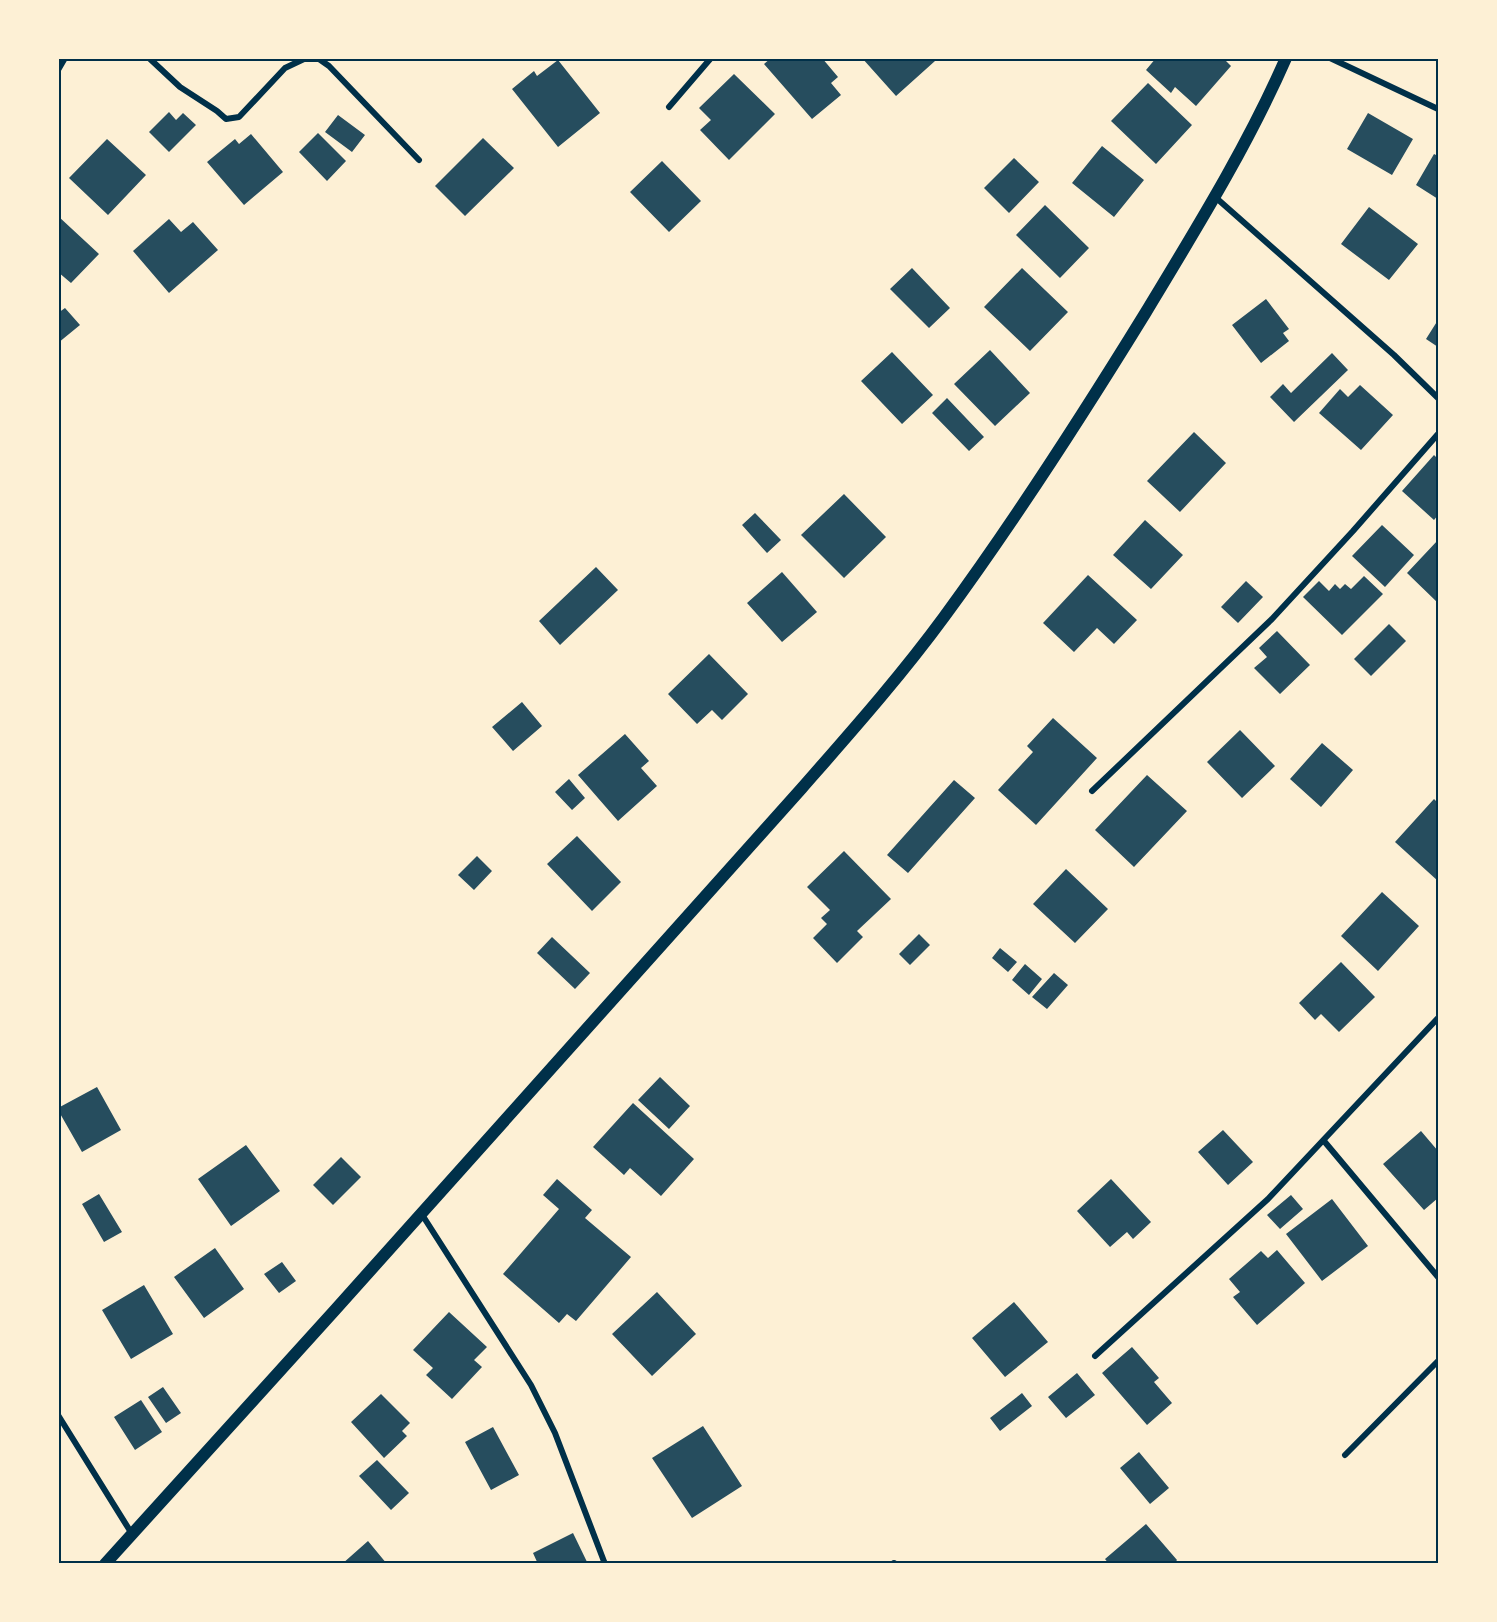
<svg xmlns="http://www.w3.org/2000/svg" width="1497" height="1622" font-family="Barlow,sans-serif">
<rect width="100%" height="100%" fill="#fdf0d5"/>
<path fill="#264d5e" d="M771,58H822L838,77L831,83L841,95L812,119L764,64Z
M862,58H933L935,61L896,96Z
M1156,58H1223L1231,66L1196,106L1175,87L1171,93L1146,70Z
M558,60L600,113L558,147L512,89L534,71L537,76Z
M734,74L775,114L729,160L700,130L711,120L699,108Z
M1148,83L1192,125L1156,164L1111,121Z
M169,112L176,120L183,113L196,125L169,152L149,132Z
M1368,113L1413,139L1392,175L1347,149Z
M338,115L365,135L352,152L325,132Z
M318,133L346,161L327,181L299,152Z
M251,134L283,172L244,205L207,162L235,139L239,144Z
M483,138L514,168L465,216L435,186Z
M107,139L146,175L108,215L69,178Z
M1102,146L1144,180L1114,217L1072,183Z
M1434,154L1438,156V199L1416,185Z
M1014,158L1039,182L1009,213L984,188Z
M662,161L701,201L669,232L630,192Z
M1045,205L1089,248L1060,278L1016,235Z
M1369,207L1418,244L1389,280L1341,244Z
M58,216L99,254L71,283L58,272Z
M169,219L181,232L193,222L218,250L169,293L133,251Z
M912,268L950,308L929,328L890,289Z
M1022,268L1068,312L1030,351L984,307Z
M1266,299L1289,329L1283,333L1289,341L1261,363L1232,325Z
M65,308L80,325L58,343V313Z
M1438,320V347L1426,339Z
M990,350L1030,393L995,426L954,384Z
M892,352L933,395L902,424L861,381Z
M1332,353L1348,370L1294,422L1270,397L1283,384L1291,393Z
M1360,385L1393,415L1361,450L1319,413L1340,389L1348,397Z
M947,398L984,437L969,451L932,413Z
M1194,432L1226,463L1180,512L1147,481Z
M1434,455L1438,459V515L1434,520L1402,491Z
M844,494L886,537L844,578L801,535Z
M755,513L781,540L767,553L742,525Z
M1145,520L1183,555L1151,589L1113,555Z
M1382,525L1414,555L1385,587L1352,556Z
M1438,540V603L1407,573Z
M596,567L618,590L560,645L539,621Z
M782,572L817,612L782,642L747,603Z
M1088,575L1137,620L1114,644L1097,628L1074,652L1043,623Z
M1364,576L1383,594L1342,635L1303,597L1319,581L1329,591L1335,584L1340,589L1345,584L1351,589Z
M1246,581L1263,597L1238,623L1221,607Z
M1389,624L1406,641L1371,676L1354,659Z
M1277,631L1310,665L1280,694L1254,668L1267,657L1259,648Z
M709,654L748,694L722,720L712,710L697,724L668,694Z
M522,702L542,726L513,751L492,727Z
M1053,718L1097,758L1036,825L998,790L1033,752L1027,746Z
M1240,730L1275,766L1242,798L1207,762Z
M625,734L649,761L641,768L657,786L618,821L578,775Z
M1322,743L1353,770L1321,807L1290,779Z
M1147,775L1187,811L1134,867L1095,830Z
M569,779L585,798L572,810L555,792Z
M954,780L975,798L908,873L887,855Z
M1434,799L1438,803V881L1395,842Z
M577,836L621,882L592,911L547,864Z
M844,851L891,899L857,931L863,937L837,963L813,938L827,924L821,918L830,910L807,887Z
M477,856L492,871L474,890L458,875Z
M1066,869L1108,909L1075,943L1033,904Z
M1382,892L1419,926L1378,971L1341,936Z
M919,934L930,945L910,965L899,954Z
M552,937L590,973L575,989L537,953Z
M1000,948L1017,962L1008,972L992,958Z
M1341,962L1375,997L1339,1032L1321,1014L1315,1020L1299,1003Z
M1025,964L1042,979L1029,995L1012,980Z
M1054,973L1068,985L1047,1009L1032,997Z
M660,1077L690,1106L669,1129L638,1100Z
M97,1087L121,1130L82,1152L58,1110V1108Z
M633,1103L694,1159L661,1196L630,1168L624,1175L593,1147Z
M1223,1130L1253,1162L1228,1185L1198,1152Z
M1421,1131L1438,1151V1198L1424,1210L1383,1164Z
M246,1145L280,1191L231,1226L198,1179Z
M341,1157L361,1177L333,1205L313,1185Z
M557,1179L592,1210L585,1218L631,1257L576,1321L567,1314L559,1323L503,1274L559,1209L543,1195Z
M1111,1179L1151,1222L1133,1239L1127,1232L1110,1247L1077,1211Z
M99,1194L122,1232L104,1242L82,1204Z
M1291,1195L1303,1209L1280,1229L1267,1215Z
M1332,1199L1368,1246L1322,1281L1286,1234Z
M215,1248L244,1289L204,1318L174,1277Z
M1277,1250L1305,1283L1257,1325L1233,1297L1240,1292L1229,1279L1261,1251L1268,1258Z
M282,1262L296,1281L279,1293L264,1274Z
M144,1285L173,1334L131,1359L102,1310Z
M657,1292L696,1334L652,1376L612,1334Z
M1014,1302L1048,1342L1005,1377L972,1338Z
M449,1312L487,1347L474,1360L482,1367L452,1399L426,1375L433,1368L413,1350Z
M1132,1347L1159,1378L1154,1382L1172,1403L1147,1425L1102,1373Z
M1077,1373L1095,1395L1066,1418L1048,1397Z
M163,1387L181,1413L166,1423L148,1397Z
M1022,1393L1032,1406L1000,1431L990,1418Z
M381,1394L410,1423L402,1431L407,1436L384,1458L351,1422Z
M141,1400L162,1432L135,1450L114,1417Z
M703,1426L742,1486L692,1518L652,1458Z
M493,1427L519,1475L491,1490L465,1442Z
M1139,1452L1169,1488L1150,1504L1120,1468Z
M377,1460L409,1493L391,1510L359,1476Z
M1146,1524L1177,1560L1174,1564H1109L1105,1559Z
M573,1533L588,1564H538L533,1553Z
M368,1541L387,1564H342Z"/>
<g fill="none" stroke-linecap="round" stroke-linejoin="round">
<path stroke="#003049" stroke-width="6" d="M149,58L180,87L217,111L226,119L239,117L285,68L304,59H319L329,66L419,160
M1330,58L1438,109
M58,70L65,58
M669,107L711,58
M1214,196L1394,355L1438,398
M1092,791L1272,619L1353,531L1438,434
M1324,1141L1438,1277
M421,1213L531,1385L555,1433L605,1564
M1095,1356L1268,1199L1438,1018
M58,1415L132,1534
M1345,1455L1438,1361
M894,1564V1563"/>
<path stroke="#003049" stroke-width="12" d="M105,1564L335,1310L802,788C851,732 900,677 944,617C1016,519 1082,416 1146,312C1196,229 1247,147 1286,58"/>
</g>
<rect width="1497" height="1622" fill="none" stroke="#fdf0d5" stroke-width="120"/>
<rect x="60" y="60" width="1377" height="1502" fill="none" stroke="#003049" stroke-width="2"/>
</svg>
